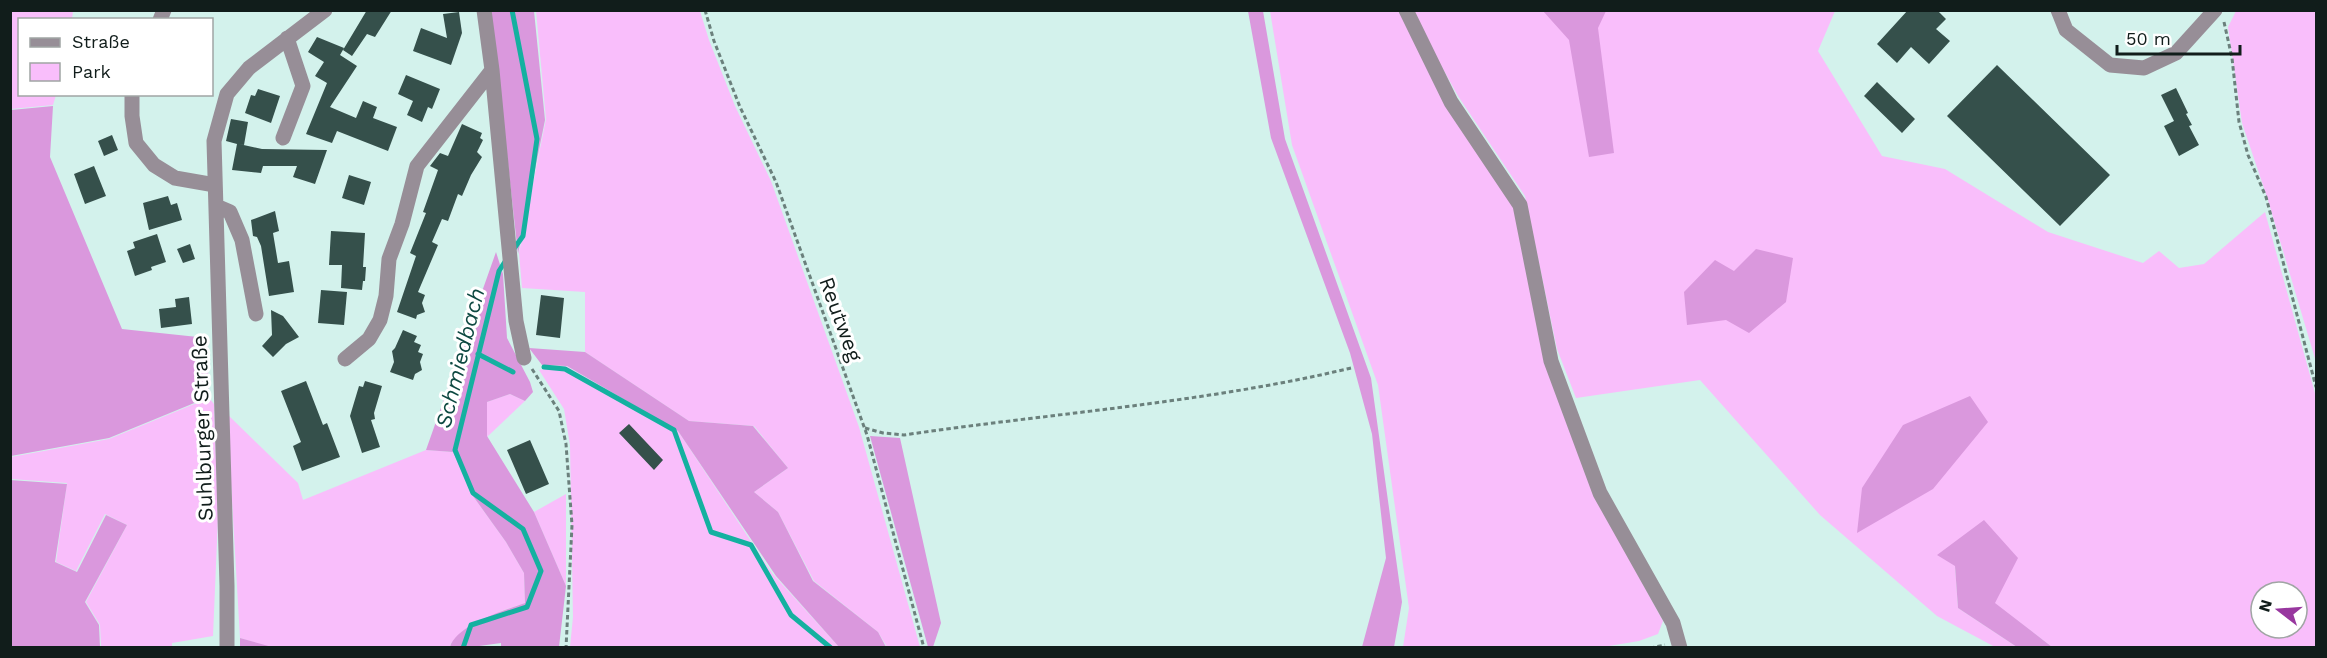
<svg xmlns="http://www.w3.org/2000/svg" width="2327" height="658" font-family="'Work Sans',sans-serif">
<rect width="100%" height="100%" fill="#d3f2ec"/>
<path fill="#f9befb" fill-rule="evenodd" d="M11,10L73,11L72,19L20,20V94L56,95L53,105L11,109Z
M536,11H700L709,40L735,106L771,181L859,427L920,647H887L878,632L814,581L778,512L754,492L788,468L754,426L689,421L585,352V292L522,288L519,253L546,119Z
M1270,11H1399L1514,206L1594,494L1663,621L1658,634L1639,641L1603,647H1403L1409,608L1378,385L1292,145Z
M1414,11H1835L1818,51L1882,156L1945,169L2048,232L2143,263L2159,251L2179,268L2204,264L2265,212L2316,397V647H2052L1994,603L1955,566L1958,608L2017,647H1995L1937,616L1820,515L1700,380L1576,398L1557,349L1525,196L1458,96L1423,33ZM2261,592H2297V628H2261Z
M2236,11H2316V362L2267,197L2242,123L2228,27Z
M566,366L678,431L772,573L839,647H570L573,617L570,445L564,409L539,370Z
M510,394L525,401L487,437V402Z
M209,398L214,404L218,517L213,636L172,643V647H101L100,625L86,602L127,525L105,514L76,571L56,562L67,483L11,479V457L109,439Z
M227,414L298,483L303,500L426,450L453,452L473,496L506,542L524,573L525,603L501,611L451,643L450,647L272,648L240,638Z
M566,494V586L534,512Z"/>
<path fill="#da98dd" d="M491,11H534L545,120L518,254Z
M1248,11H1263L1285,139L1371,378L1402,602L1394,647H1362L1386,558L1372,434L1350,353L1271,138Z
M1543,11H1606L1598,28L1614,153L1589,157L1569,40Z
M53,106L50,157L122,329L207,338L209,397L109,438L11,456V110Z
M1756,249L1793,258L1786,302L1749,333L1726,320L1687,325L1684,292L1715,260L1734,271Z
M496,252L503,274L507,338L530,382L533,392L525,401L510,394L487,402V436L534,512L566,586L559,647H501V643L472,647H450C456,625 505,610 525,603L524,573L506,542L473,496L453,452L426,450Z
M529,348L585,352L689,421L753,426L788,468L754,492L778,512L813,581L878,632L886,647H839L776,576L678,431L567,366L542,365Z
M1970,396L1988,422L1933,489L1857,533L1862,488L1903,425Z
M870,436L900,438L941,623L933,647H928Z
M10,480L67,484L55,562L77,572L106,515L127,525L85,602L99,625L100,647H11Z
M1984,520L2018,558L1995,603L2052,647H2017L1958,608L1955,566L1937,555Z
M240,638L272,647H240Z"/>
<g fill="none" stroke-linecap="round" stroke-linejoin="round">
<path stroke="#14b1a0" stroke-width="5" d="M512,10L537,139L523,236L513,250
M478,354L513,372
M544,367L565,369L674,430L711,532L751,545L791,615L831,648
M463,648L471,625L527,607L541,571L523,529L473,493L455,450L499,271L506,260"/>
</g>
<path fill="#35504b" d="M367,10H392L375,37L367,34L352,56L343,50Z
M1908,10H1937L1946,19L1936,29L1950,41L1929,64L1911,47L1897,63L1877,44Z
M459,12L462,33L451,65L413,51L421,28L447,38L443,14Z
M317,37L344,48L340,55L357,66L330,107L356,118L363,101L377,107L373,118L397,127L388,151L337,131L332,143L306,134L327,83L315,76L324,62L308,52Z
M1997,65L2110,175L2060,226L1947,116Z
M406,75L440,89L432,109L428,107L422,122L407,115L413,101L398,94Z
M1877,82L1915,119L1902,133L1864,96Z
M2176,88L2188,113L2186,114L2192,125L2189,126L2199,145L2179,156L2164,126L2174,121L2161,95Z
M258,89L280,96L271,123L245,113L251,95L255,96Z
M231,119L248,122L244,145L239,144L262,149L327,150L315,184L293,177L297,166H263L261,173L232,170L237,144L226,141Z
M462,124L482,133L480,138L483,140L477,152L482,157L471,175L462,196L458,194L448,221L442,219L432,242L438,245L418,292L425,295L422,303L425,312L417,315L416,319L397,312L416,256L410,253L426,213L423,212L438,170L430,166L440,153L448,156Z
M112,135L118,150L104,156L98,141Z
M94,166L106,196L85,204L74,174Z
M349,175L371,182L364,205L342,198Z
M168,196L171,205L177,203L182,220L149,230L143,203Z
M275,211L279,231L273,233L278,263L289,261L294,292L269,296L261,246L257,237L253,236L251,220Z
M331,231L365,233L363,267H366L365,281H363L362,290L341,288L342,265H329Z
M157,234L166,262L151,267L152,270L135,276L127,251L135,248L133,242Z
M190,244L195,259L183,263L177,249Z
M321,290L347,292L344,325L318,323Z
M541,295L564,298L560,338L536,335Z
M189,297L192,324L161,328L159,309L176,307L175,299Z
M271,310L283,316L299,337L286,344L273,357L262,346L272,335Z
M403,330L417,336L414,342L421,345L418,352L423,354L420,362L422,370L415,374L413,380L390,372L394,362L392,351L395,348Z
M306,381L323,425L327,423L340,457L302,471L293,446L301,442L281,391Z
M365,381L382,386L374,413L375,419L371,420L380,447L362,453L350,416L359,386L363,387Z
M629,424L663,460L654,470L619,433Z
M530,440L549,484L526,494L507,450Z"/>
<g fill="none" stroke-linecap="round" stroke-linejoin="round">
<path stroke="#6b807c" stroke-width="3" stroke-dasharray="4.5 3" stroke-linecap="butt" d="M705,10L714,41L740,107L776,182L867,435L924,648
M2224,22L2232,58L2239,122L2248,155L2266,197L2316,387
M532,369L559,411L566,444L572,525L566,648
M865,428L883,433L904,435C1053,413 1205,403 1351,368
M1650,648L1665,645"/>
<path stroke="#978e97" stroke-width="15" d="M484,10L492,70L516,321L524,358
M1406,10L1451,102L1520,205L1551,361L1600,493L1673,623L1680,648
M2058,10L2066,30L2110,65L2144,68L2176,53L2215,10
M160,20L164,10
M132,94V116L136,143L154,165L175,178L215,185
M283,138L303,86L287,38
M216,206L230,212L242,240L256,314
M345,359L369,339L380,320L386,296L389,259L402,224L417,166L492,70
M227,648V586L214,141L227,94L249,68L325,10"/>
</g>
<g text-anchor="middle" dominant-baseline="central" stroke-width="6" stroke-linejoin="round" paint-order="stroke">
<g font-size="21" fill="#111d1b" stroke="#fff">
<text transform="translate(841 319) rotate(70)">Reutweg</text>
<text transform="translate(202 428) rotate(-92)">Suhlburger Straße</text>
</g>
<g font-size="22" font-style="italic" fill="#0e4942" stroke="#fff">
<text transform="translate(460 358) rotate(-76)">Schmiedbach</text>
</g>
</g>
<rect width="2327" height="658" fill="none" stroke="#111d1b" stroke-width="24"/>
<rect x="18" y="18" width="195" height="78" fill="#ffffff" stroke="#a0a5a4" stroke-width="1.5"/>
<rect x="30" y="38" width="30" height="9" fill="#978e97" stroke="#a0a5a4" stroke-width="1.5"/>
<text x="72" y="48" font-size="18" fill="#111d1b">Straße</text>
<rect x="30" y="63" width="30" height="18" fill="#f9befb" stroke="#a0a5a4" stroke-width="1.5"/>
<text x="72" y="78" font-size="18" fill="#111d1b">Park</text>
<g transform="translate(2279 610) rotate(287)"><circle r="28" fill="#ffffff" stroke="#a0a5a4" stroke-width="1.5"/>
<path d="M0-4.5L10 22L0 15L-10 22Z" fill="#98379f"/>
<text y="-9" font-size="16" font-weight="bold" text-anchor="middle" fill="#111d1b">N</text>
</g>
<path d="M2117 45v9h123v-9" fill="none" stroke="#111d1b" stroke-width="3"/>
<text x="2126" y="45" font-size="18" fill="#111d1b" stroke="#ffffff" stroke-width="4.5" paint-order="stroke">50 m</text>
</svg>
